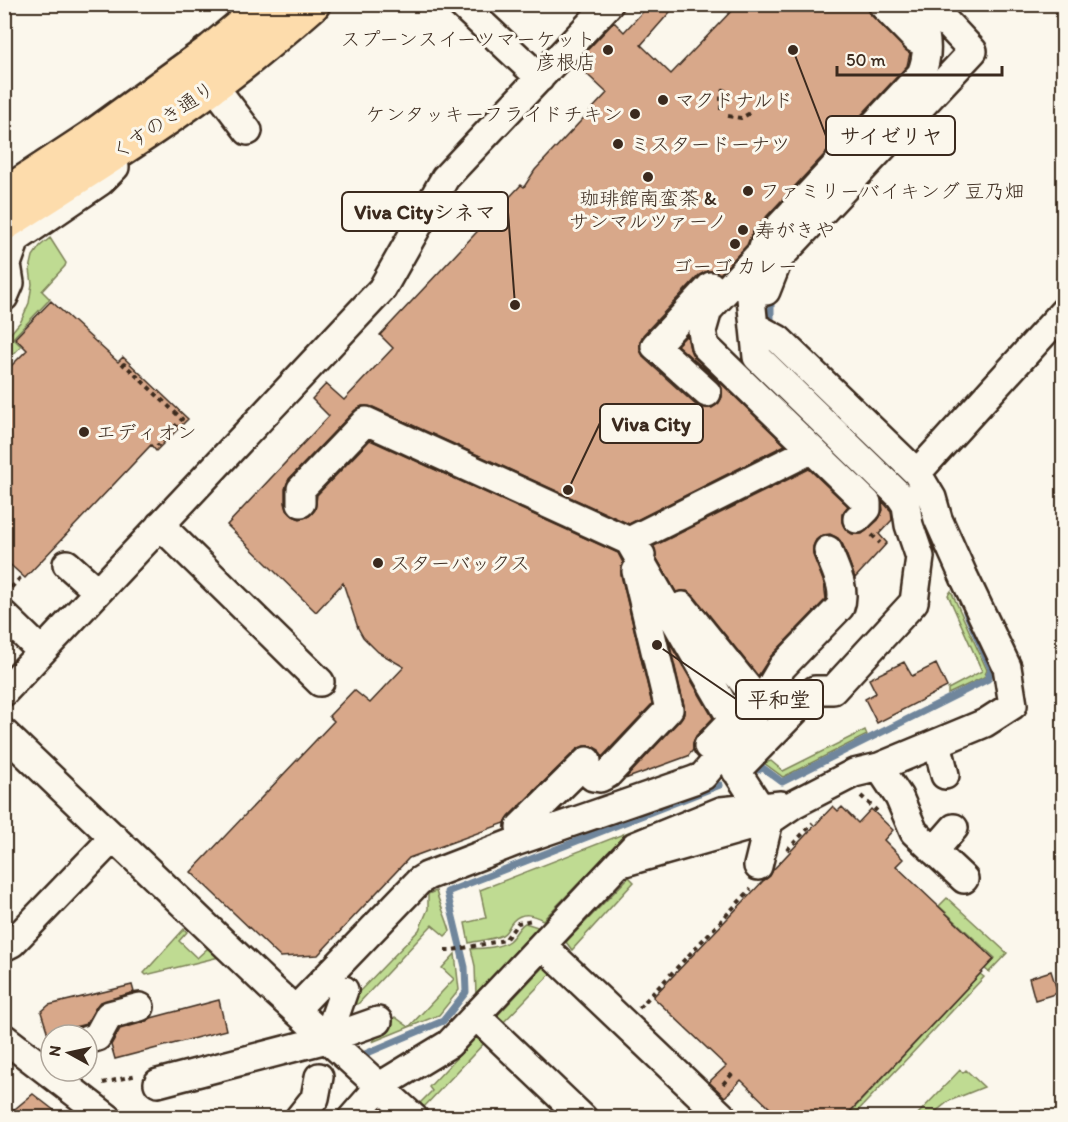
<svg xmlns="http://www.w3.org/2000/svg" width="1068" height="1122" font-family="Itim,'Klee One',sans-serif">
<rect width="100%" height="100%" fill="#fbf7ec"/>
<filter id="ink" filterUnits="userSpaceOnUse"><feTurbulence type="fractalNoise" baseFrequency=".0167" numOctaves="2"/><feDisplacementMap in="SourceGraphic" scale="12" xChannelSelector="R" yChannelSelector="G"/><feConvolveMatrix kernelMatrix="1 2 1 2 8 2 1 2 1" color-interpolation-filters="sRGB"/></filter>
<g filter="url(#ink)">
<path fill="#bfdb92" stroke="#7d8258" stroke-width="1.5" d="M50,238L66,263L65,266L42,291L50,299L13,338L21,346L5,363V340L21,321L29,303L32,284L30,269L33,256L40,246Z
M951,591L987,670L984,677L948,694V689L982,671L948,595Z
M865,730L867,735L783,777L764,763L771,761L783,771Z
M718,797L719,802L716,806L615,846L543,920C533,915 523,911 513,921C508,926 508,932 502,935C493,940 479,940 469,943L465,923L486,918L480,890Z
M629,877L634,882L572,950L566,942Z
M436,891C440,906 446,916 450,931L445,936L432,925L358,1004H355L352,999L419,930L428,909V894Z
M947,898L1007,953L989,972L985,969L995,958L939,906Z
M525,923L538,927L476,995L475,966L471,949C482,948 500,948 509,941C516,935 518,927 525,923Z
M184,929L187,932L179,941L197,958L208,948H211L219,957L146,975L144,973Z
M455,954L459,990L439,1015L372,1042L395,1017L409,1027L454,979L442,968Z
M546,965L553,971L501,1025L495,1018L544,966Z
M980,974L984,977L852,1117H846Z
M479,1034L487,1040L424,1107L420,1103L432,1091L429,1087Z
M960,1070L963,1073L966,1070L984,1087L949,1101L929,1117H915Z"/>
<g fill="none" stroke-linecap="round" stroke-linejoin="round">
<path stroke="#70869c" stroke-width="7" d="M771,326V296
M758,770L763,768L782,782L988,679L991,669L966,612
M365,1054L443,1021L466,992L465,967L447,892L720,785"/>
</g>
<path fill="#d8a88a" stroke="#3b2a1e" stroke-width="1.5" d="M650,4H677L641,45L671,74L738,4H867L871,15L910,53L907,66L753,231L747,245L720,274L714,271H707L699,275L643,335L640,342V350L644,358L696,405L704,408H712L719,403L722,397V388L718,381L677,345L687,335L690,349L694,357L785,445L629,524L373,407L362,406L355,410L289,479L285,489V503L287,510L293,516L300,519L309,516L315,510L317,495L370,440L618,553L623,563L621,575L652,704L602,757L599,750L592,746H584L576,750L509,816L505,823L409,858L318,955L280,957L191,872L334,721L329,716L354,690L370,703L404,667L378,652L363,637L358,628L343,583L316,612L227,525L329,416L312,399L326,384L344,400L393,348L380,335L521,185L524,187L535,170L607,93L575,63L614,22L624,32Z
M51,301L118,362L123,357L188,419L156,451L151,445L25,578L4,559V373L27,350L15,338Z
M809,469L848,506L842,514V522L846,530L852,534H862L878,520L883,510L882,501L891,511L892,520L879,534L887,543L855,578L843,545L838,538L830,534L823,535L816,540L813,547V555L824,583L826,599L771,656L758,676L694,596L687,591L676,592L656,557L654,546Z
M669,642L713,718L696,736L693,743V750L688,756L625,779L680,720L684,714V705Z
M904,662L912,676L936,664L947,687L877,723L865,699L876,693L869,679Z
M833,806L838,811L842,807L858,823L871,809L893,830L884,840L903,859L896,866L994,959L844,1118H780L741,1080L725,1097L709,1082L726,1066L653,997L763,881L770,876L773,870Z
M1051,971L1058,993L1035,1000L1029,978Z
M132,985L134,992L99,1003L86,1024L48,1034L41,1012L49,1005Z
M219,1000L226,1030L115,1059L111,1045L120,1029L144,1022L151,1018Z
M33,1094L64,1118H4Z"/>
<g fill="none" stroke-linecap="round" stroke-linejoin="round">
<defs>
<path id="minor" d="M461,4L540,78
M882,4L916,39
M213,85L248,131
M757,257L708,310L702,331L705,346L867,503V509L857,519
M766,291L779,258L973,51L929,4
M4,297L10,283L7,264L16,239L101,181L115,167
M707,393L655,346L711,286
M917,473L1064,311
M301,503V489L366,421L629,541L641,555
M160,525L320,682
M629,541L730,716L728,725L708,746
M629,541L811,450
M67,564L97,591
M682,606L752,693L755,702L752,718
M4,615L41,651
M4,692L382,289L445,178L609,4
M4,733L270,987L414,1118
M937,743L945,775
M730,761L769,821L758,866
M879,767L899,797L914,832L964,879
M586,770L593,777L600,778L608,774L669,709L636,571
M736,771L815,690H833L914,602L920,557L909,525L906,505L900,496L757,357L750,288L765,242L921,74C931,50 927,23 908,4
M520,827L587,761
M934,851L954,828
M618,864L769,821L794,804L854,773L879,767L985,723L1013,705L1007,667L964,577L938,519L932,498L917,473L778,339L754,326
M542,945L724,1118
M4,947L12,943L114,837
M296,1009L419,881L427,876L515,842L694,780L703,776L752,718L782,667L840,607C847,589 834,568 828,550
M476,1016L583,1118
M4,1038L108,1118
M327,1039L344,990
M87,1040L97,1037L109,1015L140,1007
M158,1083L327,1039L378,1021
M299,1118L315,1098L319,1077
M352,1118L380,1086L449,1044L635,846L721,811L781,805"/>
<path id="major" d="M4,195L92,137L212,50L267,4
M4,224C85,172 168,122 243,63C267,44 290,24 313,4"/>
</defs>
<use href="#minor" stroke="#3b2a1e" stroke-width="32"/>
<use href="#major" stroke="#3b2a1e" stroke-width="38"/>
<path stroke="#3b2a1e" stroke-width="4" stroke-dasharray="4.5 4.5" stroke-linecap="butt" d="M721,110V95L725,88
M728,116L741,118L750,113
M122,366L124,364L182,419L157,446
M872,535L880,543
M4,587L9,590L21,577
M861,796L877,811
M787,850L813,823
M445,950H453L505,940L518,923L532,920
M639,1008L751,889
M103,1083L137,1075
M723,1084L733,1073"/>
<use href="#minor" stroke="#fbf7ec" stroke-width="27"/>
<use href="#major" stroke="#fddcac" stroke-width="33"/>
</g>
</g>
<g fill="#3b2a1e" stroke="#fbf7ec" stroke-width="2">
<circle cx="608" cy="50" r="6"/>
<circle cx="663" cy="100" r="6"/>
<circle cx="635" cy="114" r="6"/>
<circle cx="618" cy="144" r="6"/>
<circle cx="648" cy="177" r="6"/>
<circle cx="748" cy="191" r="6"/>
<circle cx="743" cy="230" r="6"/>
<circle cx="735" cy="244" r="6"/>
<circle cx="84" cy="432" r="6"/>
<circle cx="378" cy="563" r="6"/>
</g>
<g text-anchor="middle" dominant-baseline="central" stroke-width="6" stroke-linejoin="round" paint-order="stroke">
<g font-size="20" fill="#3b2a1e" stroke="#fbf7ec" text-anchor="start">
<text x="596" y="39" text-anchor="end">スプーンスイーツマーケット<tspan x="596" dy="23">彦根店</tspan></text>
<text x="675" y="100">マクドナルド</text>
<text x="623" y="114" text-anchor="end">ケンタッキーフライドチキン</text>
<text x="630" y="144">ミスタードーナツ</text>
<text x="760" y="191">ファミリーバイキング 豆乃畑</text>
<text x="648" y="198" text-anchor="middle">珈琲館南蛮茶 &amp;<tspan x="648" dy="23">サンマルツァーノ</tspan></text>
<text x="755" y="230">寿がきや</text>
<text x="735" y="266" text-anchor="middle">ゴーゴ カレー</text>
<text x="96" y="432">エディオン</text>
<text x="390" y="563">スターバックス</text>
</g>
<g font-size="20" fill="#3b2a1e" stroke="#fbf7ec">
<text transform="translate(163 120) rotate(-35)">くすのき通り</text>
</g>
</g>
<path fill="none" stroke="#3b2a1e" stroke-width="2" d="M793 50L826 136M515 305L508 212M568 490L600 423M657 645L736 699"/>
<g fill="#3b2a1e" stroke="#fbf7ec" stroke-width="2">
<circle cx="793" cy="50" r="6"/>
<circle cx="515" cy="305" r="6"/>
<circle cx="568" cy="490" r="6"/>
<circle cx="657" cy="645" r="6"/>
</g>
<g fill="#fbf7ec" stroke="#3b2a1e" stroke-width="2">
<rect x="826" y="116" width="129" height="39" rx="6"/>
<rect x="342" y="192" width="166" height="39" rx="6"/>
<rect x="600" y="404" width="103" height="39" rx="6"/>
<rect x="736" y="680" width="87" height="39" rx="6"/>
</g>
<g font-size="21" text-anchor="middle" font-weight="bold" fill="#3b2a1e">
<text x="891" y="143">サイゼリヤ</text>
<text x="425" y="219">Viva Cityシネマ</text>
<text x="651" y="431">Viva City</text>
<text x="779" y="707">平和堂</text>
</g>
<rect width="1068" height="1122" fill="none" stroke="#fbf7ec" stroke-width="24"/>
<rect x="12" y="12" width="1044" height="1098" fill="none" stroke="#3b2a1e" stroke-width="2" filter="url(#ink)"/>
<g transform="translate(69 1053) rotate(278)"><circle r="28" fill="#fbf7ec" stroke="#aea59a" stroke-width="1.5"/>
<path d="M0-4.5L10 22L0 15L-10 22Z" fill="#3b2a1e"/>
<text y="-9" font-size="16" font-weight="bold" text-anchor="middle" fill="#3b2a1e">N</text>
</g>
<path d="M837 66v9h165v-9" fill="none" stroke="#3b2a1e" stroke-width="3"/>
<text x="846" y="66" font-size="18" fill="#3b2a1e" stroke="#fbf7ec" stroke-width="4.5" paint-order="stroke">50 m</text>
</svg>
